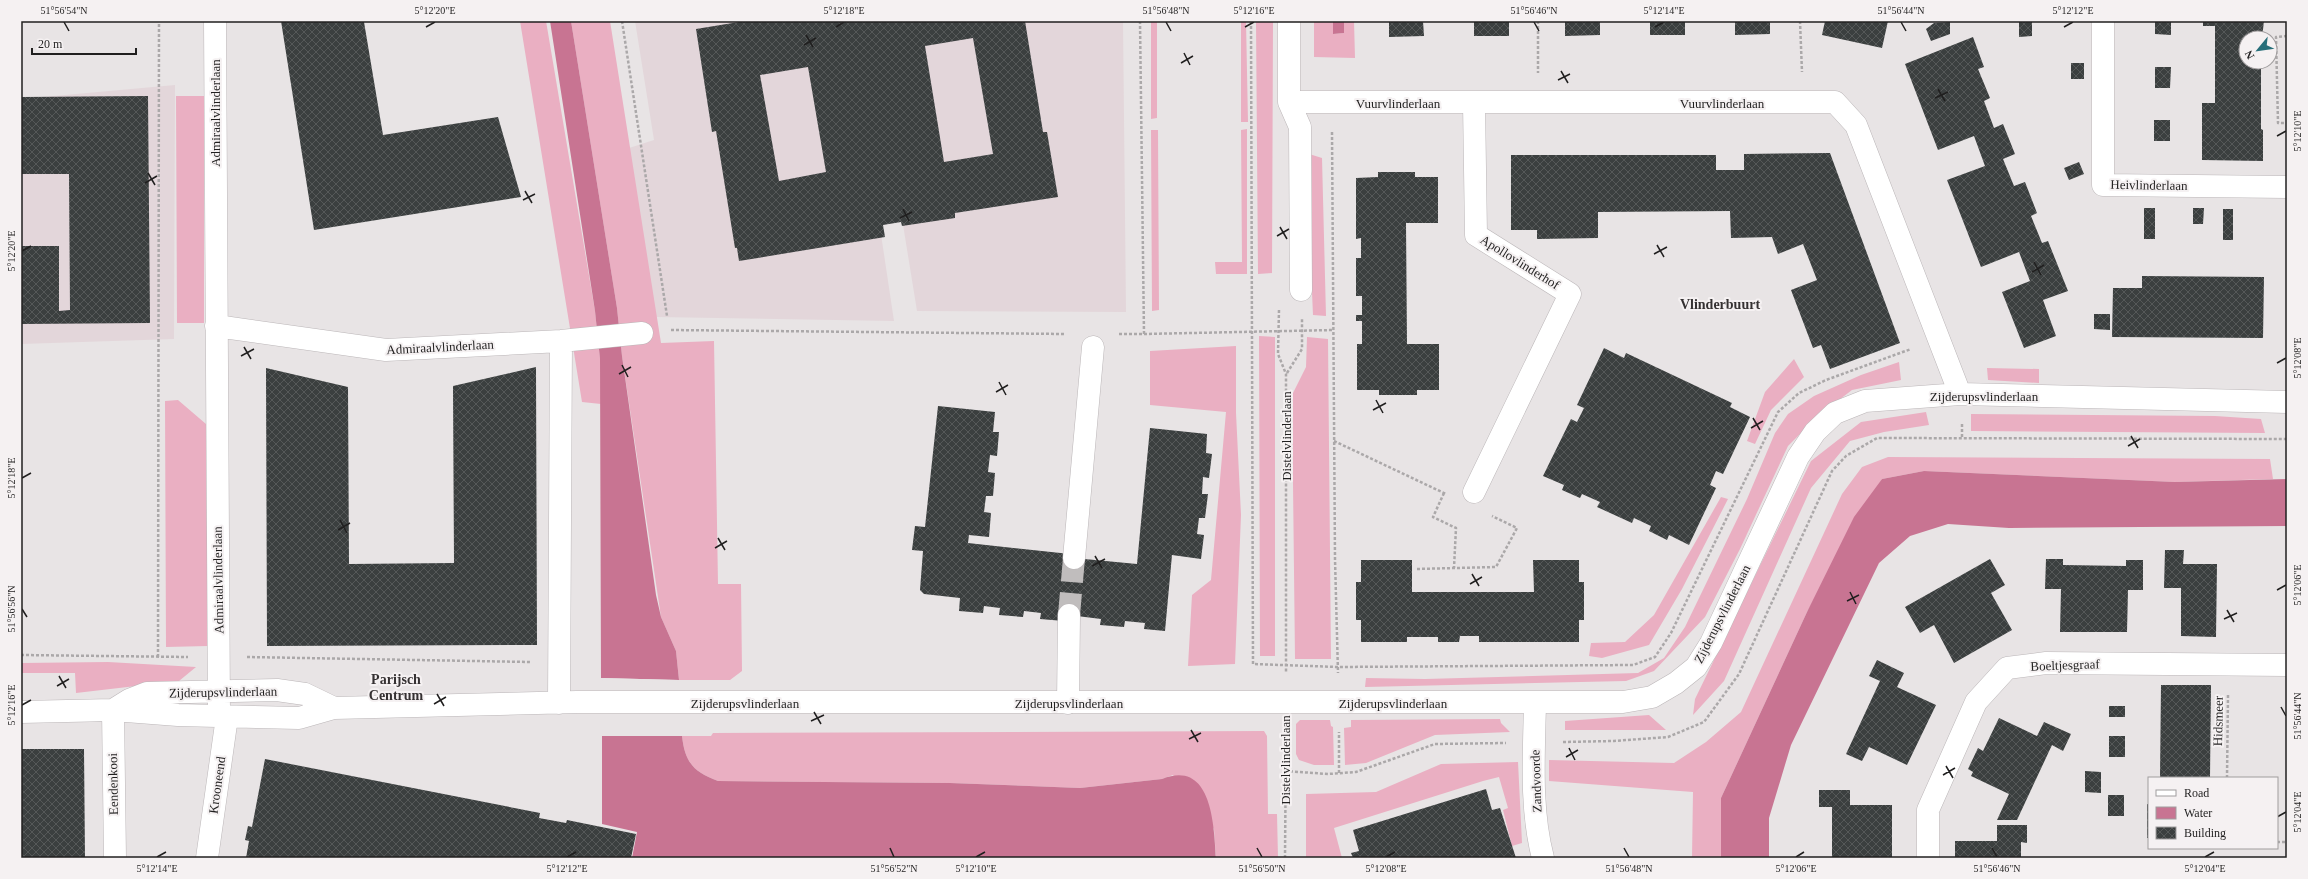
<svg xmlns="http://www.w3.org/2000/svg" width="2308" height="879" font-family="'Times New Roman',serif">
<defs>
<pattern id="building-cross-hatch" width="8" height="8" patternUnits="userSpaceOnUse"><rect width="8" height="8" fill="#3b3f3f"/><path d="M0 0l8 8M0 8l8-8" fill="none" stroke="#555858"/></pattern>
</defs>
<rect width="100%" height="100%" fill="#e8e4e5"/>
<path fill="#e3d6da" d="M635,21H849L894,321L656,317L629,148L654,140Z
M870,21H1123L1126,312L917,311Z
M175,85L174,339L21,344V99Z"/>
<path fill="#eaafc2" d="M520,21H546L595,311L600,359L601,404L582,402Z
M571,21H610L661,343L714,341L718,584H741L742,671L730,680H679L676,651L661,617L622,356L617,308Z
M1151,21H1157V118L1151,119Z
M1241,21H1246L1248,122H1241Z
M1256,21H1273L1272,273L1258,274Z
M1314,21H1333V34L1344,33V21H1354L1355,58L1314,57Z
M176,96H204V323H177Z
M1247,129V274H1216L1215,262H1242L1241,130Z
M1151,130H1158L1159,310L1152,311Z
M1306,153L1322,158L1326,316L1313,315Z
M1259,336L1275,337V656H1260Z
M1307,337L1328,339L1331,659H1295L1292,395L1306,367Z
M1236,346V413L1241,515L1235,664L1188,666L1192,595L1211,580L1226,412L1150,405V351Z
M1794,359L1804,377L1771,410L1755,444L1747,441L1765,392Z
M1899,362L1901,380L1852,390L1818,416L1788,446L1740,549L1705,617L1654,671L1626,681L1365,687L1366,678L1425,679L1638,673L1664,658L1685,627L1747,499L1775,433L1788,414L1814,396L1861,375Z
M1987,368L2039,369V383L1988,380Z
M178,400L206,424L208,646L166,647L165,401Z
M1926,412L1929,425L1884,432L1850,441L1811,488L1724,681L1693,715L1695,699L1811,461L1861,422Z
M1971,414L2215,416L2261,419L2265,433L1971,431Z
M1888,457L2270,459L2273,479L2175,482L1924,471L1882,479L1807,612L1721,798V858H1692L1693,792L1549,781V760L1674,763L1706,742L1741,712L1842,494L1862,467Z
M1721,497L1728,499L1682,589L1649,645L1602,658L1589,656L1591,643L1625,642L1654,615Z
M108,662L196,667L179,681L76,693L75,673H21V663Z
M1649,715L1666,730H1565V721Z
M1500,719L1501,723L1510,732L1435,735L1366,763L1345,765L1344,728L1351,727V720Z
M1300,720H1330L1331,726L1333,727L1334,765H1314L1299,760L1296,754V724Z
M1264,731L1267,736L1268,814H1277L1278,858H1216L1214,829L1173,775L1162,779L1080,788L950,783L718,781C694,772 685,763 682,736H711L713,733Z
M1518,762L1522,843L1512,846L1503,810L1508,808L1499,777L1483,781L1334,828L1342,858H1306V794L1376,792L1441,764Z"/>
<path fill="#c87492" d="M550,21H571L617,308L622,356L656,595L661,617L676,651L679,680L601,678L600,359L595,311Z
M1333,21H1344V33L1333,34Z
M1924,471L2175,482L2287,479V526L2009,528L1948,524L1910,536L1879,563L1791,745L1769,818V858H1721V798L1807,612L1854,517L1882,479Z
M602,736H682C685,763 694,772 718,781L950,783L1080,788L1162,779C1212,759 1214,825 1216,858H632L637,832L602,824Z"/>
<path fill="#e8e4e5" d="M601,678L679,680H681L679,682L601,680Z
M602,734H682L684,736H602Z"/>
<path fill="url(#building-cross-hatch)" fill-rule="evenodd" d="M281,21H368L364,22L383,135L498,117L521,197L314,230Z
M745,21H1025L1043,132H1047L1058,197L955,213V218L902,226L901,222L883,225L885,237L739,261L737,248H735L716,131L712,132L696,29ZM973,38L993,154L944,162L925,46ZM808,67L826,172L779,181L760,75Z
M1389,21H1423L1424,36L1389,37Z
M1474,21H1509V36H1474Z
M1565,21H1600V35L1565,36Z
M1650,21H1685V35H1650Z
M1735,21H1770V34L1735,35Z
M1825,21H1888L1882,48L1822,35Z
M2019,21H2032V36L2019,37Z
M2155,21H2171V35L2155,34Z
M2203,21H2264L2262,38H2246V62H2261V129L2263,130V161L2202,160V103H2215V26H2203Z
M1950,22V34L1931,41L1926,29L1934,23Z
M1973,37L1984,67L1978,69L1990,98L1984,101L1994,128L2003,124L2015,154L2003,159L2014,186L2025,182L2037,213L2031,216L2042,243L2048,241L2068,291L2043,300L2056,336L2024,348L2002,292L2030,281L2019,252L1981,267L1947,180L1985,166L1974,136L1938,150L1905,64Z
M2071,63H2084V79H2071Z
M2155,67H2171L2170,88H2155Z
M148,96L150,323L21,324V246H59V311L70,310L69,174H21V97Z
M2154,120H2170V141H2154Z
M1830,153L1900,343L1830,369L1821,345L1813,348L1791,290L1817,280L1803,244L1778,254L1772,237L1731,238L1730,211L1598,212V238L1537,239V230H1511V155H1716V170H1744V154Z
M2079,162L2084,174L2069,180L2064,168Z
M1378,172H1415V177H1438V223H1406L1407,344H1439V390H1417V395H1379V390H1357V344H1362V321H1356V315H1362V296H1356V258H1361V238L1356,239V178L1378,177Z
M2144,208H2155V239H2144Z
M2193,208H2204L2203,224H2193Z
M2223,209H2233V240H2223Z
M2142,276L2264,277L2263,338L2112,337L2113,288H2142Z
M2094,314H2110V330L2094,329Z
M1604,348L1624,358L1626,353L1732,403L1730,407L1750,417L1723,474L1716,471L1710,485L1716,488L1689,545L1669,535L1667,540L1649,531L1651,526L1634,518L1632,523L1597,507L1600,502L1582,494L1580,498L1562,490L1564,485L1543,476L1571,419L1577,422L1584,408L1577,405Z
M536,367L537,645L267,646L266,368L348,387L349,564L454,563L453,386Z
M938,406L995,412L993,432H999L997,456L990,455L988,472L995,473L993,496H986L984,512L991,513L989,537L969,535L968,543L1070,554L1074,558L1137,564L1150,428L1207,434L1206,453L1212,454L1209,478L1203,477L1202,494H1208L1205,518H1199L1197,534L1204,535L1201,559L1172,555L1165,631L1144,629L1145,623L1125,621L1124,627L1100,625L1101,619L1069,615L1064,621L1040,619L1041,613L1024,611L1023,617L999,615L1000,608L984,606L983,613L959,611L960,598L924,594L920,590L923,551L912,550L915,526L925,527Z
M2165,550H2184L2183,564H2217L2216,637L2181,636V588H2164Z
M1990,559L2005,585L1991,593L2012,630L1954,663L1934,625L1920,633L1905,607Z
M2046,559H2063V565L2126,566V560H2143V590H2128L2127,632H2060L2061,589H2045Z
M1361,560H1412V592H1534L1533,560H1579V582H1584V620H1579V642H1479V636H1460L1459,642H1438V637H1407V642H1361V620H1356V582H1361Z
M1877,660L1904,673L1897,687L1936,705L1907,765L1869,747L1862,761L1846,754L1880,681L1869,676Z
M2161,685H2211L2210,778H2160Z
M2109,706H2125V717H2109Z
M1999,718L2037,736L2044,722L2071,734L2063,751L2052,745L2017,820H1997L2009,794L1971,776L1973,772L1968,769L1978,748L1983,751Z
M2109,736H2125V757H2109Z
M21,749H84L85,858H21Z
M265,759L540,813L539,818L566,823L567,820L636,834L631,858H246L249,841L245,840L248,826L252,827Z
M2085,771L2101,772V793L2085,792Z
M1486,789L1492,810L1500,808L1516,858H1353L1351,853L1359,851L1353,830Z
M1819,790H1850V805H1892V858H1832V807H1819Z
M2108,795H2124V816H2108Z
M2147,804H2149V838H2147Z
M1997,825H2027V843L2021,842V858H1955V841H1997Z"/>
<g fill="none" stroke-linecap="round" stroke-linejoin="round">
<path stroke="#c0bdbd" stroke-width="22" stroke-dasharray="22 11" stroke-linecap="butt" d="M1069,615L1074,558"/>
<defs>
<path id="minor" d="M1289,21V102L1300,127L1301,290
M2103,21V185L2287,187
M1289,102H1835L1856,125L1960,394
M1474,103L1476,235L1570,294L1474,492
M216,326L386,350L561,341L642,333
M1074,558L1093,347
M559,703L561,341
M1068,703L1069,615
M1535,703C1534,754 1530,809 1543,858
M113,710L129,700L147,693L277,690L305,694L334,708
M113,710L115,858
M21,712L113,710L178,715L299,718L334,708L577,702H1623L1652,697L1676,683L1696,667L1711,643L1798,457L1815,432L1835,413L1865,401L1960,394L2287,402
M207,858L226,724L219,714L215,21
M1928,858V810L1976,702L2007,668L2046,663L2287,665"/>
</defs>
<use href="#minor" stroke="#bbb6b8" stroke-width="23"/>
<path stroke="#aba8a9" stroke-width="2.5" stroke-dasharray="3 2" stroke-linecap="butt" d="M622,21L667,316
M1251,21L1253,664L1338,667L1633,665L1655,657L1671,633L1778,412L1799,393L1826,380L1911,349
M1538,21V73
M1800,21L1802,72
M2287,36L2276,37L2278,123H2287
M1332,132L1335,559L1338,673
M1279,310L1278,354L1286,374V673
M671,330L1066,334
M1119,334H1144L1140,21
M1144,334L1334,330
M1287,373L1302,349V319
M1962,424V437
M1334,441L1446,494
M1444,493L1433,517L1456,528L1454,568
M1417,569L1496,567L1517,528L1492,516
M21,655L188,657
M158,657L159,21
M247,657L530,662
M1563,742L1614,741L1668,737L1704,722L1739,674L1832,471L1846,456L1877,438L2287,439
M1285,771L1328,774L1356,772L1435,744L1506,743
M1339,773V732
M2227,778L2228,695
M2277,842H2287
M1285,858L1286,730"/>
<use href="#minor" stroke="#fff" stroke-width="22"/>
</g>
<path fill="none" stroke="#201f1f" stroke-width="1.5" d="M64,22L69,31M1166,22L1171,31M1534,22L1539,31M1901,22L1906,31M426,27L435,22M836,27L844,22M1245,27L1254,22M1655,27L1664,22M2064,27L2073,22M806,35L813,47M804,45L816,38M1184,53L1190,65M1181,63L1193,56M1561,71L1568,83M1558,80L1570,74M1938,89L1945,101M1935,98L1948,92M2277,136L2286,131M148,173L155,185M145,183L157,176M525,191L532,203M523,200L535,194M903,209L909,221M900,218L912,212M1280,227L1287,239M1277,236L1289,229M1657,245L1664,257M22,251L31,246M1654,254L1667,247M2034,262L2041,275M2032,272L2044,265M244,347L251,359M241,356L254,349M2277,363L2286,358M622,365L628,377M619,374L631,367M999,382L1006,395M996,392L1008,385M1376,400L1383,413M1373,410L1386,403M1753,418L1760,430M1751,428L1763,421M2131,436L2138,448M2128,446L2140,439M22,478L31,473M340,520L347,533M338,530L350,523M718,538L725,550M715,548L727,541M1095,556L1102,568M1092,566L1105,559M1472,574L1479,586M1470,584L1482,577M2277,590L2286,585M1850,592L1856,604M1847,601L1859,595M22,609L27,617M2227,610L2234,622M2224,619L2237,613M59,676L66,688M57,686L69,679M437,694L444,706M434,704L446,697M22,705L31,700M2281,707L2286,716M814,712L821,724M811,721L824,715M1191,730L1198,742M1189,739L1201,733M1569,748L1575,760M1566,757L1578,750M1946,766L1953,778M1943,775L1955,768M2277,817L2286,812M890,848L894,857M1257,848L1262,857M1624,848L1629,857M1992,848L1997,857M157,857L166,852M567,857L576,852M976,857L985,852M1386,857L1395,852M1796,857L1804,852M2205,857L2214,852"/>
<g text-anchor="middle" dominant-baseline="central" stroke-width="4" stroke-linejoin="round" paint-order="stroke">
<g font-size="13" fill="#201f1f" stroke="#f5f1f2">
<text x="1398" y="103">Vuurvlinderlaan</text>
<text x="1722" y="103">Vuurvlinderlaan</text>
<text transform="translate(215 113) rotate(-90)">Admiraalvlinderlaan</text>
<text transform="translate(2149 185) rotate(1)">Heivlinderlaan</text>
<text transform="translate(1520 262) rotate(32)">Apollovlinderhof</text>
<text transform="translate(440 347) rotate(-3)">Admiraalvlinderlaan</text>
<text x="1984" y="396">Zijderupsvlinderlaan</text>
<text transform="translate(1286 436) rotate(-90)">Distelvlinderlaan</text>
<text transform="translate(218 580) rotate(-91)">Admiraalvlinderlaan</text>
<text transform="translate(1722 614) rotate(-63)">Zijderupsvlinderlaan</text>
<text transform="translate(2065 665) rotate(-2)">Boeltjesgraaf</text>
<text transform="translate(223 692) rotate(-1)">Zijderupsvlinderlaan</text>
<text x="745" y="703">Zijderupsvlinderlaan</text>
<text x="1069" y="703">Zijderupsvlinderlaan</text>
<text x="1393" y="703">Zijderupsvlinderlaan</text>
<text transform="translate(2218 721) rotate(-89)">Hidsmeer</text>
<text transform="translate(1285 760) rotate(-90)">Distelvlinderlaan</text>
<text transform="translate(1536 781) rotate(-92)">Zandvoorde</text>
<text transform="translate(113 784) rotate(-91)">Eendenkooi</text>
<text transform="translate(217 785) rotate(-82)">Krooneend</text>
</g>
<g font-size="14" font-weight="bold" fill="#353132" stroke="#f5f1f2">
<text x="1720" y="304">Vlinderbuurt</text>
<text x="396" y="679">Parijsch<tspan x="396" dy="16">Centrum</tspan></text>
</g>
</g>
<rect width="2308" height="879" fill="none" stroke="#f5f1f2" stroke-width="44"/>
<rect x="2148" y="777" width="130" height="72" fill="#f5f1f2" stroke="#a09d9e"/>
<rect x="2156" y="790" width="20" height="6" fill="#ffffff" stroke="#a09d9e"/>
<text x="2184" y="797" font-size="12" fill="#201f1f">Road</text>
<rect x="2156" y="807" width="20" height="12" fill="#c87492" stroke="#a09d9e"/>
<text x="2184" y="817" font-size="12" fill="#201f1f">Water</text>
<rect x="2156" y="827" width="20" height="12" fill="url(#building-cross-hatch)" stroke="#a09d9e"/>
<text x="2184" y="837" font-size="12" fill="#201f1f">Building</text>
<g transform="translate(2258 50) rotate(241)"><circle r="19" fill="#f5f1f2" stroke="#a09d9e"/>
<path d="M0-3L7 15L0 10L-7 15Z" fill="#276f7a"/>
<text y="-6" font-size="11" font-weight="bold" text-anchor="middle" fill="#201f1f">N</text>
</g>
<path d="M32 48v6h104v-6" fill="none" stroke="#201f1f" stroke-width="2"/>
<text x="38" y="48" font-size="12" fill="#201f1f" stroke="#f5f1f2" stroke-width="3" paint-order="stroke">20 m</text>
<rect x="22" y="22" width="2264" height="835" fill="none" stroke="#201f1f" stroke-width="1.5"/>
<g font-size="10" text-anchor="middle" fill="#201f1f">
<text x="64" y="14">51°56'54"N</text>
<text x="435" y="14">5°12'20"E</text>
<text x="844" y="14">5°12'18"E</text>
<text x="1166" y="14">51°56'48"N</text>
<text x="1254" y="14">5°12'16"E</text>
<text x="1534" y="14">51°56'46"N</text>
<text x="1664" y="14">5°12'14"E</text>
<text x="1901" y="14">51°56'44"N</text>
<text x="2073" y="14">5°12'12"E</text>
<text transform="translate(2297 131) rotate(-90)" y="4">5°12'10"E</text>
<text transform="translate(11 251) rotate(-90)" y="4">5°12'20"E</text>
<text transform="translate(2297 358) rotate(-90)" y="4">5°12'08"E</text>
<text transform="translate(11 478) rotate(-90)" y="4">5°12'18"E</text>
<text transform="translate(2297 585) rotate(-90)" y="4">5°12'06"E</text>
<text transform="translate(11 609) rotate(-90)" y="4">51°56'56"N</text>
<text transform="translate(11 705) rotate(-90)" y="4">5°12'16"E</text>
<text transform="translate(2297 716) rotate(-90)" y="4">51°56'44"N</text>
<text transform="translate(2297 812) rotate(-90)" y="4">5°12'04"E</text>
<text x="157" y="872">5°12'14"E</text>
<text x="567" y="872">5°12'12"E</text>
<text x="894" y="872">51°56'52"N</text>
<text x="976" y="872">5°12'10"E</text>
<text x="1262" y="872">51°56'50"N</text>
<text x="1386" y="872">5°12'08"E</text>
<text x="1629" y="872">51°56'48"N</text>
<text x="1796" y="872">5°12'06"E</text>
<text x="1997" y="872">51°56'46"N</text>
<text x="2205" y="872">5°12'04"E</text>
</g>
</svg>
